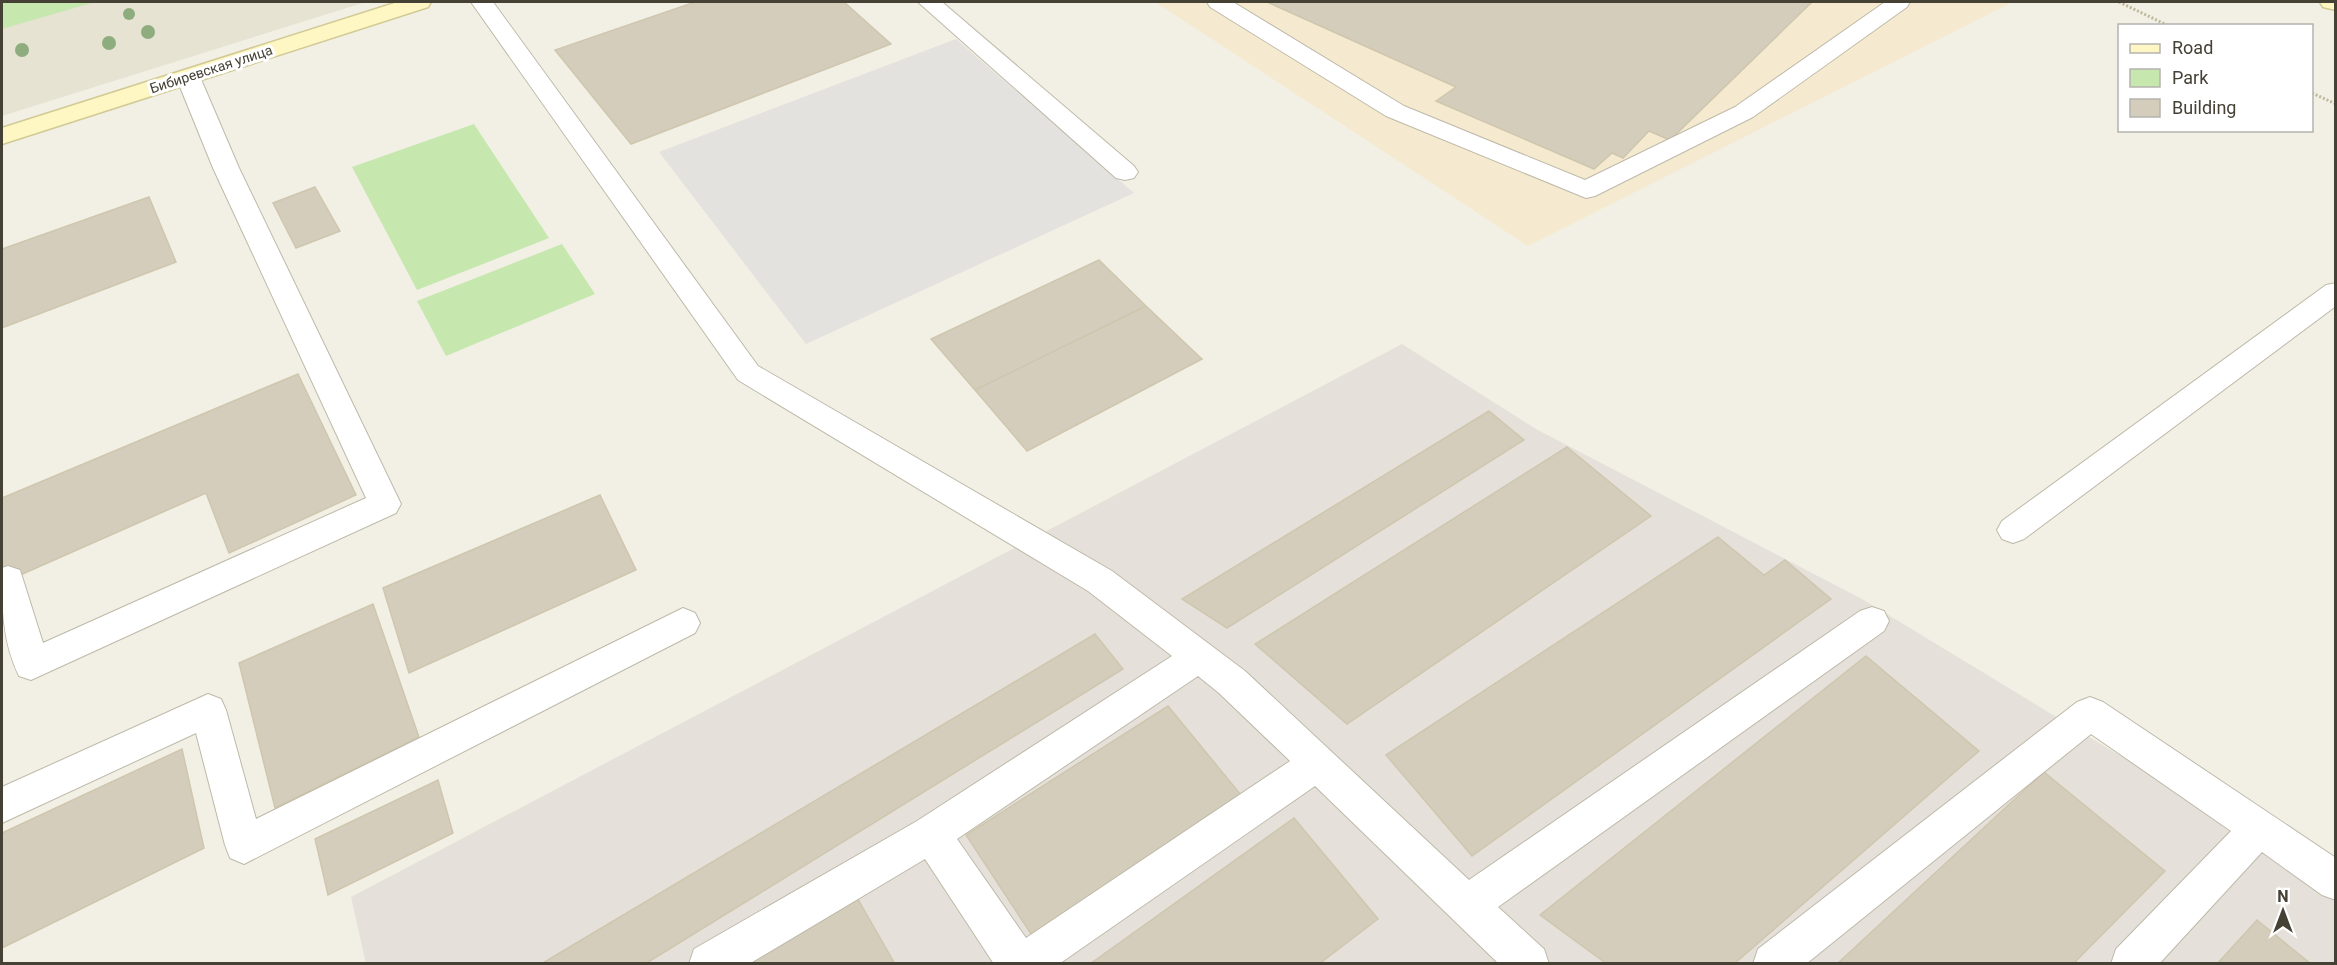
<svg xmlns="http://www.w3.org/2000/svg" width="2337" height="965" font-family="Roboto,sans-serif">
<rect width="100%" height="100%" fill="#f2f0e5"/>
<path fill="#e6e3d3" d="M2,2H366L2,116Z"/>
<path fill="#f5ead0" d="M1155,2H2013L1528,246Z"/>
<path fill="#e5e1da" d="M1402,344L1536,429L1862,599L2335,886L2336,963L366,964L351,897Z"/>
<path fill="#c6e7ae" d="M2,2H95L2,29Z
M474,124L549,238L417,290L352,167Z
M562,244L595,294L446,356L417,301Z"/>
<path fill="#e3e2de" d="M956,39L1134,193L806,344L659,152Z"/>
<path fill="#d4cdbb" stroke="#cfc6ae" stroke-width="1.5" d="M695,2H844L891,44L631,144L555,50Z
M1267,2H1812L1670,140L1649,131L1623,158L1612,153L1594,169L1436,101L1456,87Z
M315,187L340,231L296,248L273,203Z
M149,197L176,262L2,328V249Z
M1099,260L1146,306L975,390L931,339Z
M1146,306L1202,359L1027,451L975,390Z
M298,374L356,495L229,553L206,493L2,583V498Z
M1489,411L1524,440L1227,628L1182,599Z
M1567,447L1651,516L1347,724L1255,644Z
M600,495L636,570L409,673L383,588Z
M1718,537L1764,575L1785,560L1831,599L1472,856L1386,755Z
M373,604L419,737L275,808L239,663Z
M1095,634L1123,669L645,964H541Z
M1866,656L1979,751L1734,964H1607L1540,915Z
M1168,706L1241,795L1033,937L966,835Z
M182,749L204,848L2,948V833Z
M2044,772L2165,871L2073,964H1837Z
M438,780L453,833L328,895L315,839Z
M1294,818L1378,919L1319,964H1090Z
M855,894L895,964H744Z
M2257,920L2311,964H2217Z"/>
<g fill="none" stroke-linecap="round" stroke-linejoin="round">
<defs>
<path id="lane" d="M471,2H493L758,366L1112,571L1245,671L1469,880L1860,611L1872,607L1884,611L1889,621L1884,631L1498,907L1544,949L1549,964H1499L1315,786L1059,964H994L925,859L749,964H689L694,949L917,821L1172,656L1088,591L738,380ZM1198,676L1219,693L1290,761L1026,938L957,839Z
M918,2H942L1134,166L1138,172L1134,178L1125,180L1116,178Z
M1207,2H1233L1404,106L1585,180L1735,107L1885,2H1910L1907,7L1753,117L1595,196L1586,198L1386,116L1210,7Z
M188,70L196,72L200,77L239,168L401,504L396,513L31,680L19,676C2,641 2,606 2,568L8,566L20,570L43,643L366,498L213,168L176,77L180,72Z
M2336,283V306L2024,539L2013,543L2002,539L1997,530L2002,521L2326,285Z
M683,608L695,613L700,623L695,633L244,864L230,858L225,845L196,733L2,823V787L208,694L221,699L226,710L256,819Z
M2090,697L2103,702L2336,858V900L2322,895L2262,852L2159,964H2111L2116,949L2231,831L2091,734L1806,964H1753L1758,949L2077,702Z"/>
<path id="secondary" d="M398,2H431L428,7L2,144V128Z
M2320,2H2336V10L2323,7Z"/>
</defs>
<use href="#lane" stroke="#beb9a8" stroke-width="2"/>
<use href="#secondary" stroke="#d2ca95" stroke-width="3"/>
<path stroke="#bfb799" stroke-width="3" stroke-dasharray="2 2" stroke-linecap="butt" d="M2119,2L2169,26
M2312,93L2336,104"/>
<use href="#lane" fill="#fff" fill-rule="evenodd"/>
<use href="#secondary" fill="#fef7c4" fill-rule="evenodd"/>
</g>
<g fill="#8ead7e">
<circle cx="129" cy="14" r="6"/>
<circle cx="148" cy="32" r="7"/>
<circle cx="109" cy="43" r="7"/>
<circle cx="22" cy="50" r="7"/>
</g>
<g text-anchor="middle" dominant-baseline="central" stroke-width="6" stroke-linejoin="round" paint-order="stroke">
<g font-size="14" fill="#454135" stroke="#fff">
<text transform="translate(211 69) rotate(-18)">Бибиревская улица</text>
</g>
</g>
<rect width="2337" height="965" fill="none" stroke="#454135" stroke-width="6"/>
<rect x="2118" y="24" width="195" height="108" fill="#ffffff" stroke="#b5b3ae" stroke-width="1.5"/>
<rect x="2130" y="44" width="30" height="9" fill="#fef7c4" stroke="#b5b3ae" stroke-width="1.5"/>
<text x="2172" y="54" font-size="18" fill="#454135">Road</text>
<rect x="2130" y="69" width="30" height="18" fill="#c6e7ae" stroke="#b5b3ae" stroke-width="1.5"/>
<text x="2172" y="84" font-size="18" fill="#454135">Park</text>
<rect x="2130" y="99" width="30" height="18" fill="#d4cdbb" stroke="#b5b3ae" stroke-width="1.5"/>
<text x="2172" y="114" font-size="18" fill="#454135">Building</text>
<g transform="translate(2283 911)" stroke="#ffffff" stroke-width="4.5" paint-order="stroke">
<path d="M0-4.5L10 22L0 15L-10 22Z" fill="#454135"/>
<text y="-9" font-size="16" font-weight="bold" text-anchor="middle" fill="#454135">N</text>
</g>
</svg>
